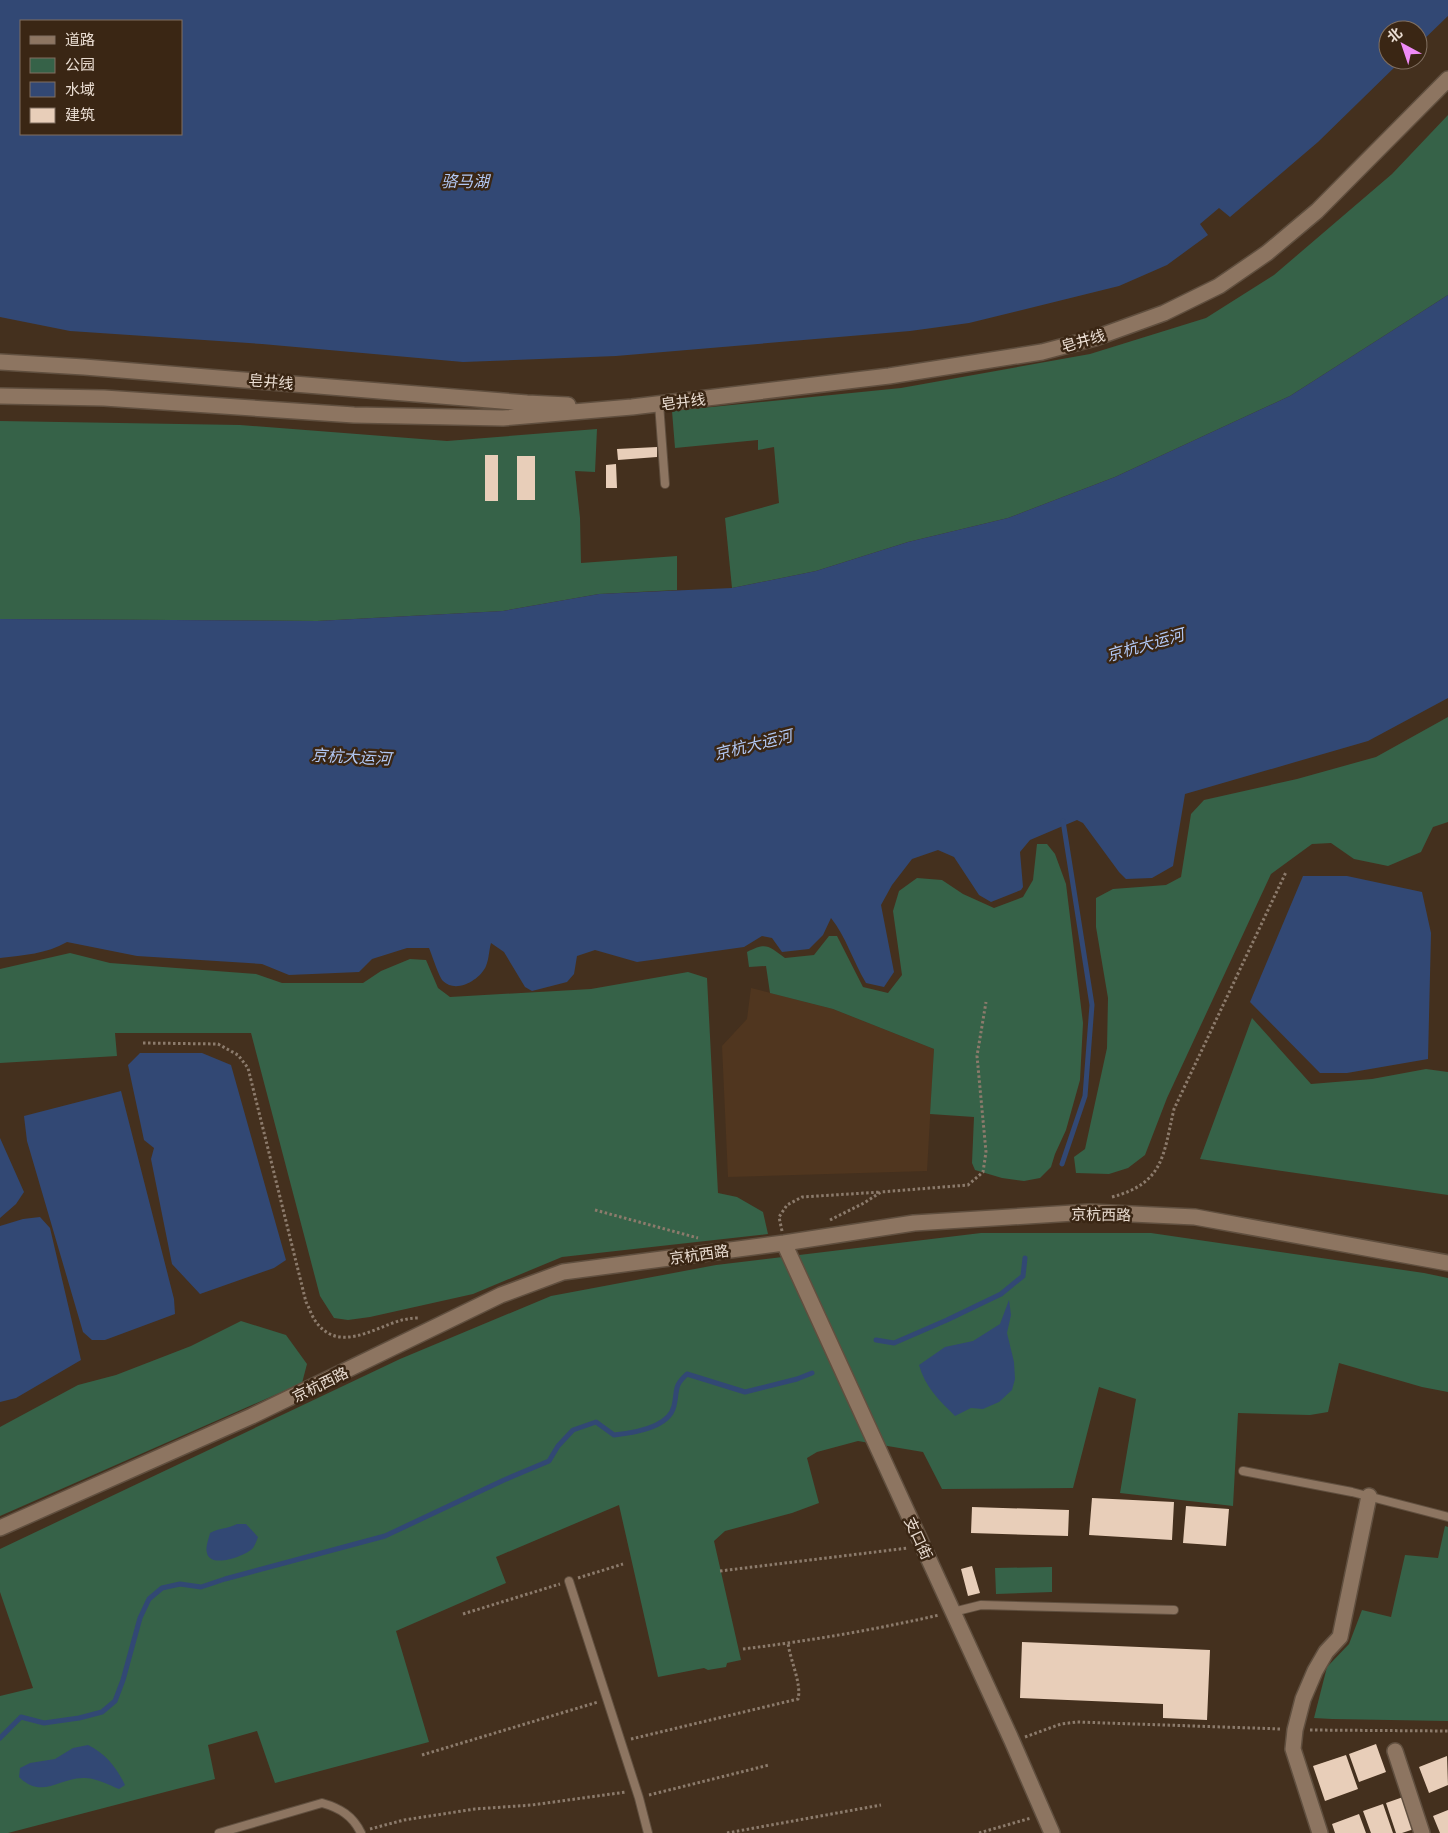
<svg xmlns="http://www.w3.org/2000/svg" width="1448" height="1833" font-family="Commissioner,'Noto Sans SC',sans-serif">
<rect width="100%" height="100%" fill="#44301e"/>
<path fill="#50361f" d="M751,988L833,1009L934,1049L927,1171L728,1177L722,1046L747,1019Z"/>
<path fill="#366248" d="M1448,115V295L1290,396L1115,477L1008,518L908,542L816,571L732,588L725,518L779,503L774,447L758,450V440L675,448L672,411L901,388L1090,354L1206,318L1274,275L1392,174Z
M0,421L240,425L447,441L597,429L595,472L575,471L580,518L581,563L677,556V590L599,594L503,611L317,621L0,619Z
M1448,717V822L1433,827L1421,852L1388,866L1354,859L1331,843L1312,844L1271,874L1167,1098L1145,1155L1128,1168L1109,1174L1076,1173L1074,1157L1085,1149L1107,1048L1108,998L1096,927V898L1113,889L1166,885L1181,877L1191,814L1204,800L1297,779L1376,757Z
M1037,844H1047L1055,854L1066,884L1083,1023L1080,1080L1066,1130L1055,1154L1051,1167L1040,1178L1024,1181L1002,1178L975,1170L972,1163L974,1117L930,1114L934,1049L833,1009L770,993L766,966L749,967L747,952C767,942 768,946 785,958L814,955L829,936H837L863,987L888,993L902,975L893,911L899,891L917,878L942,880L963,894L994,908L1023,897L1033,880Z
M70,953L110,963L256,974L282,983H363L381,971L410,959L426,960L438,988L450,997L591,989L688,972L707,978L718,1193L737,1197L763,1212L768,1234L562,1257L473,1294L370,1317L348,1320L334,1318L320,1296L251,1033H115L117,1056L0,1063V969Z
M1252,1018L1311,1084L1372,1079L1426,1069L1448,1072V1195L1200,1159Z
M981,1233H1151L1424,1273L1448,1278V1392L1422,1387L1339,1363L1328,1412L1310,1415L1238,1413L1233,1506L1120,1493L1136,1399L1099,1387L1073,1488L942,1489L923,1452L858,1441L817,1452L807,1458L819,1503L792,1513L725,1531L714,1541L741,1660L727,1663L726,1667L708,1670L704,1668L658,1677L619,1505L496,1557L506,1583L396,1631L429,1742L275,1783L257,1731L208,1745L215,1779L8,1833H0V1696L33,1688L0,1592V1549L400,1359L551,1296L716,1265Z
M241,1321L286,1335L307,1364L302,1383L0,1516V1427L78,1385L116,1375L191,1346Z
M1445,1526L1448,1527V1721L1332,1719L1314,1718L1327,1667L1349,1644L1362,1610L1391,1617L1405,1555L1438,1558Z
M1052,1567V1592L996,1594L995,1568Z"/>
<path fill="#324874" fill-rule="evenodd" d="M0,0H1448V16L1418,45V30H1388V60H1402L1318,142L1230,217L1219,208L1200,224L1208,235L1167,265L1119,286L969,323L910,331L616,356L463,362L262,344L70,331L0,317ZM21,21H181V134H21Z
M1448,295V698L1368,741L1185,794L1173,866L1152,878L1126,879L1119,872L1083,823L1077,820L1030,840L1020,852L1023,887L1021,890L991,902L979,895L954,857L938,850L912,859L892,885L881,905L894,972L884,987L866,983C853,961 846,937 831,918L823,935L809,949L782,952L772,938L762,936L744,947L637,962L595,950L577,956L574,974L567,982L532,991L525,987L504,952L491,943C489,950 489,959 486,966C480,980 456,994 443,981C439,977 432,955 429,948H407L372,959L359,972L289,975L262,964L137,956L67,942C46,954 24,955 0,958V619L317,621L503,611L599,594L732,588L816,571L908,542L1008,518L1115,477L1290,396Z
M1303,876H1347L1422,892L1431,933L1428,1059L1347,1073H1320L1250,1002Z
M140,1053H202L231,1065L286,1260L274,1268L200,1294L172,1264L151,1159L154,1148L144,1140L128,1065Z
M121,1091L174,1299L175,1314L105,1340H92L83,1332L27,1141L24,1116Z
M0,1138L24,1192L16,1204L0,1218Z
M40,1217L50,1228L81,1360L16,1398L0,1402V1226L23,1219Z
M1009,1300L1011,1315L1007,1333L1014,1362L1015,1379L1012,1390L999,1402L983,1409L971,1408L955,1416C939,1400 925,1387 919,1365L945,1347L973,1341L1000,1324Z
M237,1524H246L258,1537C257,1540 255,1545 253,1548C246,1556 210,1569 207,1553C205,1548 209,1538 210,1533C218,1528 228,1529 237,1524Z
M88,1745C105,1753 117,1768 125,1785L119,1789C109,1785 96,1778 85,1778C60,1777 42,1800 19,1777L20,1768L30,1763L55,1759L73,1748Z"/>
<g fill="none" stroke-linecap="round" stroke-linejoin="round">
<path stroke="#324874" stroke-width="5" d="M1062,1164L1085,1096L1092,1005L1063,821
M876,1340L894,1343L947,1320L1001,1294L1023,1276L1025,1258
M0,1738L21,1717L44,1723L79,1718L102,1712L115,1701L123,1680L140,1618L149,1599L162,1588L180,1584L201,1587L225,1579L385,1536L504,1480L549,1461L558,1446L573,1430L596,1422L614,1435C633,1433 669,1428 674,1406C678,1389 673,1387 687,1374L745,1392L797,1379L812,1373"/>
</g>
<path fill="#e8ceb9" d="M657,447V457L618,460L617,449Z
M485,455H498V501H485Z
M517,456H535V500H517Z
M616,464L617,488H606V465Z
M1092,1498L1174,1502L1172,1540L1089,1535Z
M1186,1506L1229,1509L1226,1546L1183,1543Z
M972,1507L1069,1510L1068,1536L971,1533Z
M972,1566L980,1593L968,1596L961,1569Z
M1022,1642L1210,1650L1207,1720L1163,1718V1704L1020,1698Z
M1376,1744L1386,1772L1359,1782L1349,1754Z
M1346,1755L1358,1789L1325,1801L1313,1766Z
M1447,1756L1448,1785L1429,1793L1419,1767Z
M1406,1796L1417,1828L1402,1833H1396L1386,1803Z
M1383,1804L1393,1833H1371L1363,1811Z
M1448,1810V1833H1440L1433,1816Z
M1359,1814L1366,1833H1335L1332,1824Z"/>
<g fill="none" stroke-linecap="round" stroke-linejoin="round">
<defs>
<path id="lane" d="M659,404L665,484
M1243,1471L1352,1492L1448,1517
M569,1581L639,1798L648,1833
M953,1612L981,1605L1174,1610
M219,1833L322,1803C340,1808 353,1816 361,1833"/>
<path id="street" d="M1395,1751L1422,1833
M1320,1833L1293,1749L1295,1730L1303,1699L1315,1671L1326,1652L1340,1637L1369,1496"/>
<path id="secondary" d="M0,362L84,367L527,403L568,405
M0,396L104,398L354,415L503,418L632,407L889,376L1042,352L1095,338L1164,313L1219,286L1267,253L1317,211L1448,79
M784,1243L1012,1741L1052,1833
M0,1528L252,1416L501,1295L563,1272L784,1243L914,1223L1090,1212L1195,1217L1448,1263"/>
</defs>
<use href="#lane" stroke="#604f3f" stroke-width="10"/>
<use href="#street" stroke="#604f3f" stroke-width="18"/>
<use href="#secondary" stroke="#604f3f" stroke-width="18"/>
<path stroke="#8c7b6c" stroke-width="3" stroke-dasharray="2.5 2.5" stroke-linecap="butt" d="M143,1043L218,1044L238,1055L248,1068L306,1302C309,1307 311,1314 314,1319C337,1355 373,1328 402,1320C407,1319 412,1318 418,1318
M1112,1197C1164,1183 1163,1156 1174,1109L1286,872
M595,1210L698,1238
M830,1220L864,1203L881,1192L968,1185L983,1172L986,1152L977,1056L986,1002
M782,1231L779,1217L787,1205L802,1197L881,1192
M720,1571L908,1548
M578,1578L623,1564
M463,1614L560,1584
M743,1649C808,1641 874,1630 939,1615
M1310,1730L1448,1731
M1025,1737L1061,1724L1077,1722L1281,1729
M631,1739L798,1699C802,1684 790,1660 788,1643
M422,1755L598,1702
M649,1795L769,1765
M370,1829L404,1820L475,1809L532,1805L626,1792
M727,1833L881,1805
M979,1833L1031,1818"/>
<use href="#lane" stroke="#8d7561" stroke-width="8"/>
<use href="#street" stroke="#8d7561" stroke-width="15"/>
<use href="#secondary" stroke="#8d7561" stroke-width="15"/>
</g>
<g text-anchor="middle" dominant-baseline="central" stroke-width="5" stroke-linejoin="round" paint-order="stroke">
<g font-size="15" fill="#eaddd2" stroke="#3a2614">
<text transform="translate(1083 340) rotate(-16)">皂井线</text>
<text transform="translate(271 381) rotate(5)">皂井线</text>
<text transform="translate(683 401) rotate(-7)">皂井线</text>
<text transform="translate(1101 1214) rotate(1)">京杭西路</text>
<text transform="translate(699 1254) rotate(-8)">京杭西路</text>
<text transform="translate(320 1384) rotate(-26)">京杭西路</text>
<text transform="translate(919 1538) rotate(65)">支口街</text>
</g>
<g font-size="16" font-style="italic" fill="#b2c8f4" stroke="#3a2614">
<text x="465" y="180">骆马湖</text>
<text transform="translate(1145 644) rotate(-16)">京杭大运河</text>
<text transform="translate(753 744) rotate(-14)">京杭大运河</text>
<text transform="translate(351 756) rotate(3)">京杭大运河</text>
</g>
</g>
<rect x="20" y="20" width="162" height="115" fill="#3a2614" stroke="#806f60"/>
<rect x="30" y="36" width="25" height="8" fill="#8d7561" stroke="#806f60"/>
<text x="65" y="45" font-size="15" fill="#eaddd2">道路</text>
<rect x="30" y="58" width="25" height="15" fill="#366248" stroke="#806f60"/>
<text x="65" y="70" font-size="15" fill="#eaddd2">公园</text>
<rect x="30" y="82" width="25" height="15" fill="#324874" stroke="#806f60"/>
<text x="65" y="95" font-size="15" fill="#eaddd2">水域</text>
<rect x="30" y="108" width="25" height="15" fill="#e8ceb9" stroke="#806f60"/>
<text x="65" y="120" font-size="15" fill="#eaddd2">建筑</text>
<g transform="translate(1403 45) rotate(320)"><circle r="24" fill="#3a2614" stroke="#806f60"/>
<path d="M0-4L9 19L0 12L-9 19Z" fill="#ef8bf7"/>
<text y="-8" font-size="14" font-weight="bold" text-anchor="middle" fill="#eaddd2">北</text>
</g>
</svg>
